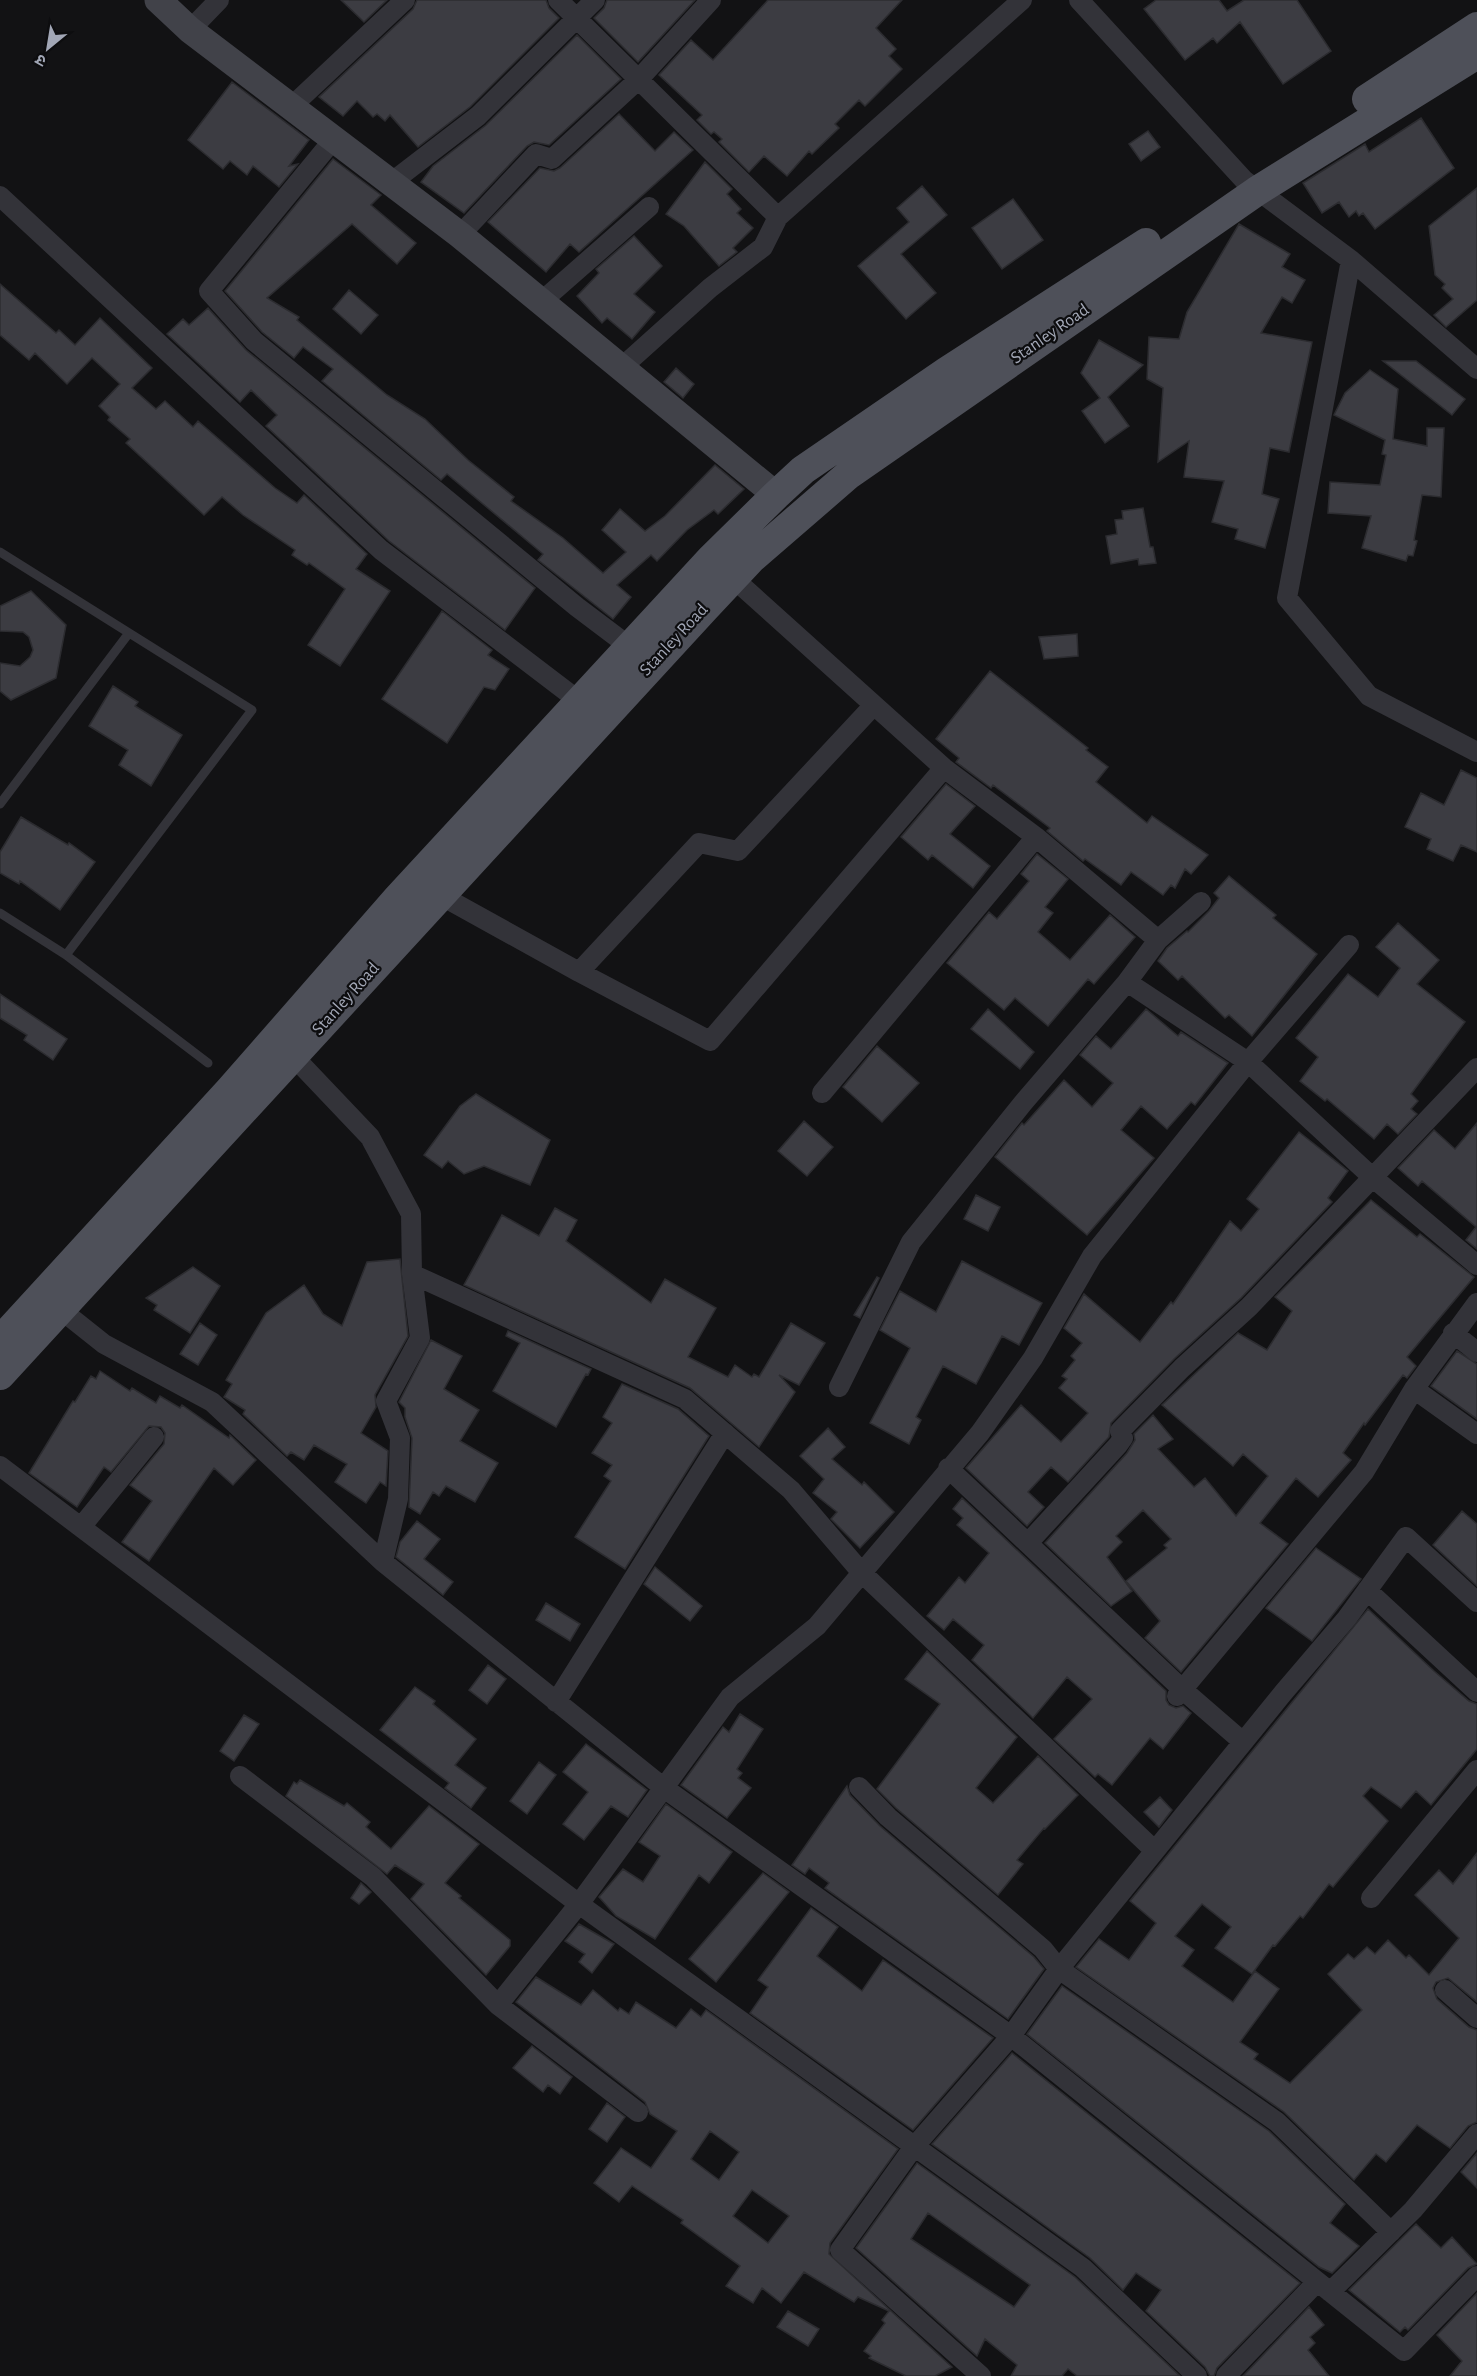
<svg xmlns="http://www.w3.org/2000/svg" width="1477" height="2376" font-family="'Alegreya Sans','Noto Sans Devanagari',sans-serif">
<rect width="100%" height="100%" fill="#121214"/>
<path fill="#3c3c42" stroke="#2c2c30" stroke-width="1.5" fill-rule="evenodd" d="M341,0H387L364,22Z
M417,0H546L549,8L559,18L470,107L418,147L390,115L385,121L377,114L373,117L357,101L343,116L319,97L413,9Z
M607,0H695L638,62L594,18L604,8Z
M768,0H902L876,28L896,49L889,56L902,69L865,106L859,100L835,124L839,128L812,154L809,151L787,176L764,156L749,172L719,142L722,139L714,132L711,134L697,120L702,115L659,75L691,40L713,60Z
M1156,0H1219L1227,11L1244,0H1297L1331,51L1283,84L1240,22L1217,43L1213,38L1185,60L1144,9Z
M577,35L621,79L549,145L534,142L527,146L464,213L421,182L433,166L486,125Z
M232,82L309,140L289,166L298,164L279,187L253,166L247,175L230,161L223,169L188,140Z
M619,114L655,151L674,132L693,150L579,252L570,244L546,272L488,222L540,168L554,171L560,168Z
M1421,118L1454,168L1375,229L1363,213L1359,216L1356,211L1349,217L1339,202L1322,213L1303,183L1365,144L1369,152Z
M1148,131L1160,147L1141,161L1129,144Z
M333,159L381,195L371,205L416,243L397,264L352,224L267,298L299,317L297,320L387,395L425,419L468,460L514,497L511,501L563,538L603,573L626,552L602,530L620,509L645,531L665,516L715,465L744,489L718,514L714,510L687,530L657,561L651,555L617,585L631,597L613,619L538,560L543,554L447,474L441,480L322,381L333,369L303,347L294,358L262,332L225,291Z
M705,162L732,189L727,194L741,209L737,213L753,228L733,248L737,252L719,266L684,226L666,214Z
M922,186L947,215L901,254L936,293L906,319L858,266L909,222L897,208Z
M1477,188V300L1446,327L1434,315L1453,299L1442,288L1445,284L1435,275L1429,226Z
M1013,199L1043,240L1002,269L972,228Z
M1239,224L1290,254L1282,267L1305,280L1292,303L1282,297L1261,333L1312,342L1289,452L1270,448L1262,494L1279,499L1265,548L1235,539L1238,529L1212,522L1224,481L1184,477L1189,441L1158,462L1163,388L1147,379L1149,337L1179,339L1187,312Z
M634,236L662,266L634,294L655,312L632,339L607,318L602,323L577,296L599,273L596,269Z
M0,284L56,333L59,330L75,345L100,318L152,368L132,388L156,409L165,401L193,427L198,421L275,488L297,503L304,495L367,554L356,569L390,591L340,666L308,645L345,589L309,563L307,565L292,555L295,550L243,515L222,497L204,515L126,443L130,439L108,420L110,417L99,406L120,384L92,358L67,384L35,353L29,360L0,335Z
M349,290L378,315L361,334L333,309Z
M208,308L246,350L535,588L505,630L389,541L266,426L277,415L251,390L240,402L167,334L183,319L189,325Z
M1099,340L1143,365L1108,397L1129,426L1105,443L1082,411L1100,398L1081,373Z
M1383,361H1416L1465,399L1452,415Z
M676,368L694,384L683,398L664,382Z
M1370,370L1398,389L1393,439L1427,446V428H1444L1441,497L1422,495L1414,540L1417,541L1413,556L1408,555L1406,561L1362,548L1371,516L1328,513L1330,482L1380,485L1386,455L1382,454L1385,440L1334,415L1345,393Z
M1143,508L1150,547H1153L1156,563L1139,565L1138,559L1111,564L1106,536L1117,534L1115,520L1123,519L1122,511Z
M31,591L66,625L56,678L11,700L0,691V663L20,666L30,657L33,650L29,637L23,632L0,631V606Z
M442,611L492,650L488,655L509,669L495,690L484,687L447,743L382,699Z
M1077,634L1078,656L1044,659L1039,637Z
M990,671L1088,748L1086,750L1108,767L1096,782L1147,823L1152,816L1208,855L1191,874L1185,869L1175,888L1171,885L1163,895L1131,872L1121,885L1085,859L1083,861L1047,831L1050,828L993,785L991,788L956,762L959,758L936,739Z
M113,686L138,702L135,706L182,735L151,786L119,765L128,750L89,726Z
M1461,770L1477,778V852L1461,845L1453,861L1427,849L1431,839L1405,827L1421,793L1444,805Z
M946,784L975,806L950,834L990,866L973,888L932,855L928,860L901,837Z
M21,817L68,845L69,843L95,862L60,910L20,881L19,884L0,873V852Z
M1037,854L1068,879L1045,907L1053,913L1038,932L1070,960L1110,915L1135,937L1094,984L1088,979L1048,1026L1015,998L1004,1010L947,963L989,912L997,919L1029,881L1021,874Z
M1229,876L1276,915L1273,918L1317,954L1252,1036L1229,1015L1225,1018L1182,976L1178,980L1158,961L1167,948L1187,931L1188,932L1209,911L1219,898L1214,893Z
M1398,923L1439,960L1417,984L1465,1022L1411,1094L1418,1101L1411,1109L1417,1114L1398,1134L1387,1124L1374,1139L1327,1099L1325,1101L1300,1081L1318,1057L1296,1038L1348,974L1378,997L1400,968L1376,947Z
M0,994L67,1039L53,1060L24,1040L27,1035L0,1018Z
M988,1009L1034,1052L1020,1069L971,1029Z
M1146,1009L1178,1036L1181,1032L1228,1063L1195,1105L1191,1102L1167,1129L1141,1106L1121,1130L1154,1158L1087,1235L995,1157L1022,1123L1024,1125L1064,1080L1092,1107L1113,1083L1080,1055L1096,1036L1111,1049Z
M877,1046L919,1083L882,1122L843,1087Z
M476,1094L550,1140L530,1185L484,1166L464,1174L448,1161L442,1168L424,1155L460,1106Z
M804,1121L833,1147L807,1176L778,1151Z
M1477,1123V1249L1466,1240L1476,1227L1422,1181L1418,1186L1398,1168L1434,1130L1455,1149Z
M1299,1132L1348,1171L1328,1198L1332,1202L1241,1298L1174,1359L1111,1423L1109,1437L1068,1482L1051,1467L1028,1492L1044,1507L1027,1526L966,1468L1021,1405L1061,1442L1088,1413L1059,1388L1067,1379L1062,1376L1075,1360L1071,1356L1082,1343L1064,1328L1084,1294L1140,1342L1171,1302L1173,1304L1230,1221L1241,1231L1259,1209L1247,1199Z
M976,1195L1000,1207L988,1231L964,1219Z
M1371,1200L1417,1237L1420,1234L1474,1277L1407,1357L1416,1366L1407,1378L1403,1375L1365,1425L1364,1423L1343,1453L1351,1460L1318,1497L1296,1478L1260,1523L1288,1544L1181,1672L1145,1638L1160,1621L1126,1581L1167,1548L1164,1545L1171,1539L1143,1510L1116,1536L1122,1542L1107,1557L1132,1591L1111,1606L1045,1543L1127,1453L1135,1440L1134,1434L1153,1415L1173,1439L1158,1449L1194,1487L1205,1478L1236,1516L1268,1476L1243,1454L1233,1466L1162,1405L1238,1333L1267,1350L1292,1311L1275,1297Z
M555,1208L577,1220L566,1241L651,1303L665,1279L716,1308L688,1357L728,1377L735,1365L752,1377L754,1374L759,1377L791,1323L825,1343L799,1385L779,1375L795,1392L759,1447L690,1388L464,1285L502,1215L539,1236Z
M400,1259L408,1336L375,1395L376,1407L361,1433L388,1451L386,1486L380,1482L366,1503L335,1482L347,1464L314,1445L304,1460L291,1452L287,1456L243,1414L245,1410L224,1397L232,1384L226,1380L266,1313L304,1285L323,1314L342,1326L367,1262Z
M962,1261L1042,1303L1019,1345L1002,1336L976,1384L943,1366L916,1417L921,1420L909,1444L870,1423L910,1348L880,1330L900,1291L936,1312Z
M193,1267L220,1286L190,1333L154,1310L157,1305L146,1298Z
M877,1277L879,1278L860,1318L854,1315Z
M200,1323L217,1335L198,1365L180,1354Z
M508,1331L591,1369L588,1375L586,1374L556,1427L493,1391L520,1343L506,1336Z
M431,1340L462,1356L444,1389L479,1410L460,1441L498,1463L475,1502L446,1486L439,1496L433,1492L420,1514L409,1507L412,1438L405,1417V1408L399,1402Z
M1457,1351L1477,1364V1419L1431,1386Z
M100,1371L130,1391L132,1388L156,1403L160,1396L180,1408L182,1405L229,1438L230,1435L256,1460L233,1485L214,1468L149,1561L122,1542L152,1501L130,1485L164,1444L165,1433L161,1427L149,1426L111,1472L104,1467L77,1507L29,1473L73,1401L75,1402L91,1376L96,1379Z
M622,1384L678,1409L709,1436L625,1569L575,1537L611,1481L604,1476L612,1465L592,1453L612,1423L603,1417Z
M828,1428L845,1447L832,1459L862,1485L864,1482L894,1512L860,1548L831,1519L837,1512L813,1493L824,1479L800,1456Z
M962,1498L1166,1691V1700L1169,1705L1176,1708L1183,1706L1191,1713L1163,1749L1150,1738L1112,1785L1098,1774L1095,1777L1054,1739L1092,1699L1067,1677L1033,1718L972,1660L984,1645L953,1619L944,1630L927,1616L959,1577L965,1583L989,1553L957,1525L963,1518L953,1509Z
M1462,1511L1477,1524V1586L1433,1545Z
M417,1521L440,1539L424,1559L453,1582L443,1595L396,1557L400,1542Z
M1316,1548L1361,1579L1312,1641L1266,1608Z
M655,1567L702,1606L690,1621L644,1584Z
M546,1603L580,1624L570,1641L536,1620Z
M1368,1609L1434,1671L1469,1701L1477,1704V1749L1431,1805L1416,1791L1401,1808L1371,1787L1363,1796L1388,1821L1333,1887L1329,1884L1303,1918L1300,1916L1275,1946L1273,1945L1252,1974L1215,1948L1231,1927L1202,1904L1175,1936L1194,1950L1182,1966L1233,2002L1255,1971L1279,1989L1240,2042L1258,2054L1254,2059L1290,2083L1362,2010L1328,1974L1348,1954L1354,1959L1367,1947L1375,1954L1388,1940L1406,1958L1409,1955L1429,1975L1459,1938L1415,1895L1439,1870L1453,1884L1477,1853V2002L1448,1978L1436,1982L1433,1988L1437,1999L1469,2027L1477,2030V2122L1468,2126L1450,2148L1417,2125L1386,2162L1376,2154L1354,2180L1284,2112L1076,1967L1099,1939L1129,1960L1156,1923L1130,1901Z
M927,1651L1017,1737L976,1788L993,1803L1038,1756L1078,1795L1045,1829L1044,1828L1017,1860L1023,1864L998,1895L896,1808L877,1789L940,1704L905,1679Z
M488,1665L506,1679L487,1704L469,1690Z
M415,1687L435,1701L433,1704L476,1739L455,1765L486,1788L471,1808L445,1788L449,1783L380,1730Z
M740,1714L763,1729L737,1769L742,1773L738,1778L751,1788L727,1818L681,1785L723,1727L729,1732Z
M244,1715L259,1724L234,1761L220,1751Z
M586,1744L647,1790L628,1817L611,1806L584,1840L563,1824L588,1792L563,1772Z
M539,1762L556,1775L527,1814L510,1801Z
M300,1780L344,1806L347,1803L370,1822L366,1827L391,1849L429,1806L479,1844L445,1883L461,1896L459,1898L510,1940V1946L486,1975L411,1899L424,1884L395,1865L387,1874L286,1796L294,1782L297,1784Z
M847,1786L850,1795L880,1826L1034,1957L1044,1969L1008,2019L825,1888L829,1883L809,1868L805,1874L792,1865Z
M1160,1797L1172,1810L1159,1827L1144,1812Z
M666,1804L732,1852L709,1883L699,1875L655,1939L616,1916L599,1897L623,1869L643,1882L660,1856L639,1842Z
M763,1873L789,1892L716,1982L689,1959Z
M361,1883L371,1892L359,1904L351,1898Z
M811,1908L838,1927L817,1956L862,1991L883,1960L993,2038L913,2130L750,2013L768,1987L758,1980Z
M579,1924L614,1944L592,1973L579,1962L585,1954L565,1941Z
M536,1977L581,2005L593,1990L618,2011L620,2008L629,2014L636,2002L676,2028L691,2009L701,2017L706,2010L898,2149L830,2243L829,2254L952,2367L935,2376H906L869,2358L871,2356L864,2351L885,2323L882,2320L889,2311L858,2297L854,2302L804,2272L781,2303L762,2288L753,2303L726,2286L740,2266L681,2223L683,2220L632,2186L619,2202L594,2183L621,2148L651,2168L677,2131L650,2114L645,2102L516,2002ZM710,2131L739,2152L719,2180L691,2159ZM752,2190L789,2216L768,2243L733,2216Z
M1062,1986L1269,2131L1345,2204L1330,2223L1359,2246L1332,2273L1319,2267L1027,2034Z
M532,2046L572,2077L560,2094L548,2085L543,2092L513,2068Z
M1012,2053L1300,2283L1217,2368L1214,2376H1210L1205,2367L1146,2311L1161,2290L1136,2273L1123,2290L1090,2258L932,2144Z
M607,2103L625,2117L607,2142L589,2129Z
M1477,2153V2188L1461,2172Z
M917,2163L1075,2277L1180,2376H1077L1068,2369L1062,2376H1011L1017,2365L985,2339L977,2356L856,2248ZM928,2213L1030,2285L1014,2307L911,2239Z
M1416,2224L1441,2248L1452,2237L1477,2264L1468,2268L1408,2330L1405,2327L1400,2332L1349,2290Z
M1477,2293V2376H1450L1462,2361L1437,2335Z
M1309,2307L1324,2325L1310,2337L1315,2343L1308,2350L1329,2376H1243Z
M788,2311L819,2329L808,2346L777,2327Z"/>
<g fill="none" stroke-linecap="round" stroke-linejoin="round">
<path stroke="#333339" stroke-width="9" d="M0,552L252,710L66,955
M0,804L129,633
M0,913L66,955L208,1063"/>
<path stroke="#333339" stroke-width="20" d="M558,0L778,217
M1079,0L1244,180L1351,260L1477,369
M190,30L219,0
M292,106L405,0
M333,140L209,291L254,341L577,607L630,647
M392,182L478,116L595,0
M0,196L381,550L579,701
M460,235L536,154L552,159L639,79L711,0
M1351,260L1287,598L1369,696L1477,752
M542,301L649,207
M621,368L710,288L763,247L778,217L1022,0
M733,578L944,768L1036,837L1158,940
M440,895L579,972L699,843L738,851L874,705
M579,972L710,1041L944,768
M1127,982L1248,1062L1371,1176L1477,1265
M293,1056L370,1137L411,1214L412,1274L420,1338L386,1401L400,1438L398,1499L383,1562L664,1788L1011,2036L1404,2351L1477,2276
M822,1093L1036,837
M412,1274L685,1399L791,1490L862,1573L1154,1850
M60,1309L104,1344L212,1402L383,1562
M1453,1333L1477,1352
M839,1387L911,1242L1023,1103L1127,982L1158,940L1201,902
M1414,1389L1477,1434
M0,1466L579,1904L1083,2268L1197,2376
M948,1468L1183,1690L1243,1742
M81,1527L154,1437
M1028,1543L1118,1445L1123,1438L1120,1431L1182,1368L1249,1307L1477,1068
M1367,1590L1477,1692
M1177,1696L1364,1472L1414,1389L1477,1303
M556,1702L725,1433
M240,1776L373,1877L498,2005L638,2112
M859,1787L888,1817L1043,1949L1059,1969L1277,2122L1391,2232
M1371,1898L1477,1770
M1445,1990L1477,2018
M498,2005L579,1904L730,1697L817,1626L980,1433L1033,1358L1092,1256L1248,1062L1349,945
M1330,2292L1413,2210L1477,2134
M981,2376L840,2250L913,2148L1011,2036L1059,1969L1283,1693L1347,1618L1406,1537L1477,1602
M1226,2376L1317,2282"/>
<path stroke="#414249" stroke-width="27" d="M158,0L190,30L460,235L776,495"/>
<path stroke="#4e5059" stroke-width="30" d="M1367,99L1477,27
M0,1341L230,1090L398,898L711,559L776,495L803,470L946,372L1146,243
M0,1375L704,609L751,559L848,475L1257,191L1477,54"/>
</g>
<g text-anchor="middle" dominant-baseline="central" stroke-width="4.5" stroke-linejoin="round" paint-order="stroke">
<g font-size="18" fill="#a2a7b6" stroke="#0d0d0f">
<text transform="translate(1050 334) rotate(-35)">Stanley Road</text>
<text transform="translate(674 640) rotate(-47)">Stanley Road</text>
<text transform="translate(346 999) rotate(-48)">Stanley Road</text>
</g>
</g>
<g transform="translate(48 48) rotate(210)" stroke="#0d0d0f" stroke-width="4.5" paint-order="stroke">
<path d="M0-4.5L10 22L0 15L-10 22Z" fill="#a2a7b6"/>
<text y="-9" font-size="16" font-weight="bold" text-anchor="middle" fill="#a2a7b6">उ</text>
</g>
</svg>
